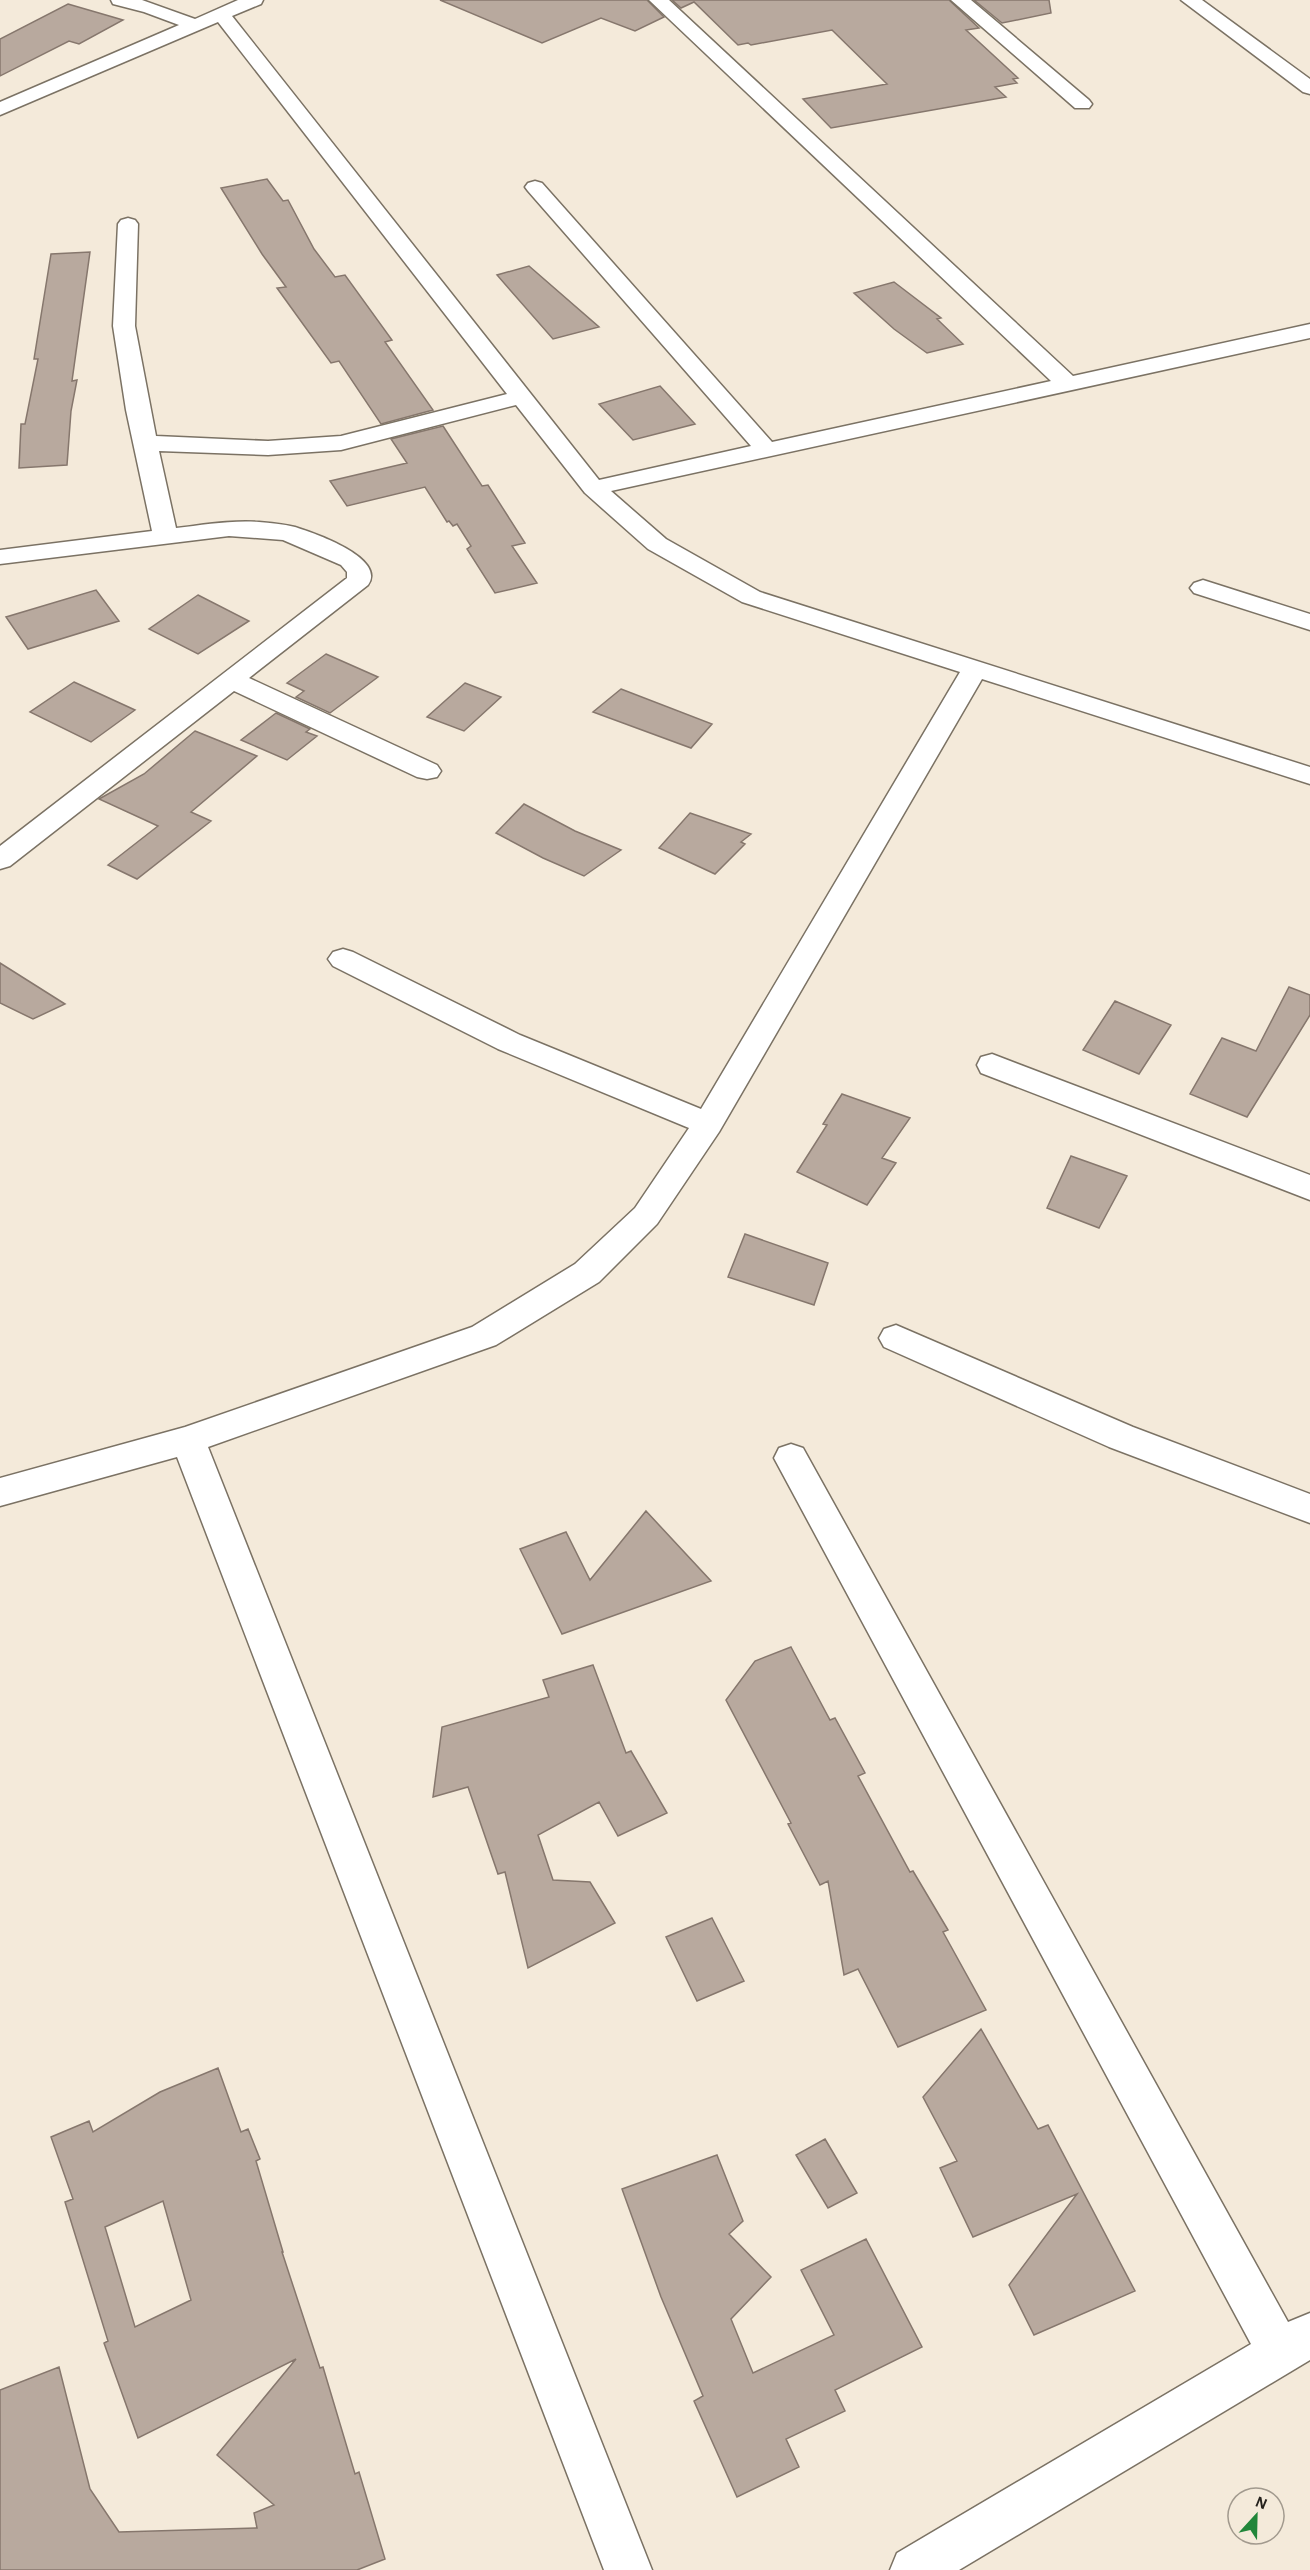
<svg xmlns="http://www.w3.org/2000/svg" width="1310" height="2570" font-family="'Alegreya Sans',sans-serif">
<rect width="100%" height="100%" fill="#f4eada"/>
<path fill="#b8a99e" stroke="#86776d" stroke-width="1.5" fill-rule="evenodd" d="M440,0H647L664,17L635,31L601,18L542,43Z
M672,0H949L979,28L966,30L1018,78L1013,79L1017,83L995,87L1006,97L831,128L803,99L887,84L832,30L751,45L748,43L738,45L694,2L681,8Z
M974,0H1049L1051,13L1002,23Z
M68,4L123,20L79,44L69,41L0,76V39Z
M267,179L283,201L288,200L314,249L335,277L345,275L392,340L385,342L433,410L381,424L339,361L331,363L277,288L286,287L262,254L221,188Z
M90,252L72,381L77,380L71,411L67,465L19,468L21,424H25L38,359H34L51,254Z
M529,266L599,327L553,339L497,275Z
M894,282L941,318L937,319L963,344L927,353L894,329L854,293Z
M660,386L695,424L633,440L599,404Z
M443,426L482,486L488,485L525,543L512,546L537,583L495,593L467,549L471,546L457,524L453,526L449,521L447,522L425,487L347,506L330,481L407,463L391,439Z
M96,590L119,621L28,649L6,617Z
M198,595L249,621L198,654L149,629Z
M326,654L378,677L330,713L296,697L304,691L287,683Z
M74,682L135,710L91,742L30,712Z
M465,683L501,697L464,731L427,717Z
M621,689L712,724L691,748L593,712Z
M276,713L310,729L306,732L317,736L287,760L241,740Z
M195,731L257,756L191,812L211,821L137,879L108,865L158,826L99,799L144,774Z
M524,804L575,831L621,850L584,876L543,858L496,833Z
M690,813L751,834L741,842L745,844L715,874L659,848Z
M0,963L65,1004L33,1019L0,1003Z
M1289,987L1310,995V1015L1247,1117L1190,1094L1222,1038L1256,1051Z
M1115,1001L1171,1025L1139,1074L1083,1050Z
M842,1094L910,1118L882,1158L896,1163L867,1205L797,1172L827,1125L823,1124Z
M1071,1156L1127,1176L1099,1228L1047,1208Z
M745,1234L828,1263L814,1305L728,1277Z
M646,1511L711,1581L562,1634L520,1549L566,1532L590,1580Z
M791,1647L830,1720L835,1718L865,1773L858,1776L910,1872L913,1871L948,1930L943,1932L986,2010L898,2047L858,1969L844,1975L828,1881L820,1885L788,1824L791,1823L726,1700L755,1661Z
M593,1665L626,1753L631,1751L667,1813L618,1836L599,1802L538,1835L553,1880L590,1882L615,1923L528,1968L505,1872L498,1874L468,1787L433,1797L442,1727L549,1697L543,1680Z
M712,1918L744,1981L697,2001L666,1937Z
M981,2029L1038,2129L1048,2125L1135,2291L1034,2335L1009,2285L1077,2194L973,2237L940,2168L957,2161L923,2097Z
M218,2068L241,2132L248,2129L260,2159L256,2161L283,2252H282L320,2368L323,2367L355,2474L359,2472L385,2559L357,2570H0V2390L59,2367L90,2489L119,2532L257,2528L254,2513L274,2505L217,2455L296,2359L138,2438L104,2343L108,2341L65,2202L73,2199L51,2137L89,2121L93,2132L160,2092ZM163,2201L191,2300L135,2327L105,2227Z
M825,2139L857,2193L828,2208L796,2155Z
M717,2155L743,2221L729,2234L771,2277L731,2319L753,2373L834,2335L801,2270L866,2239L922,2347L835,2390L845,2411L786,2439L799,2467L737,2497L694,2401L703,2396L661,2297L622,2189Z"/>
<g fill="none" stroke-linecap="round" stroke-linejoin="round">
<defs>
<path id="minor" d="M111,0H142L195,19L238,0H263L261,4L232,16L599,480L751,446L528,191L525,187L528,183L535,181L542,183L772,442L1051,381L649,0H669L1073,376L1310,324V338L611,491L666,539L760,592L1310,767V784L982,679L719,1132L657,1224L599,1282L496,1345L208,1447L652,2570H604L177,1457L0,1506V1478L185,1427L472,1327L575,1264L635,1208L689,1128L498,1049L333,966L328,959L333,952L343,949L353,952L520,1035L701,1109L960,672L742,602L648,549L585,493L516,405L341,450L268,455L159,451L176,528C203,525 231,520 259,522C270,523 283,524 295,527C314,533 387,558 368,585L249,678L437,765L441,771L437,777L427,779L417,777L234,691L10,866L0,869V846L347,578V572L341,565L283,540L229,536L0,564V550L152,531L126,410L113,326L118,224L121,220L128,218L135,220L138,224L135,326L156,436L268,441L341,436L507,394L218,22L0,115V102L179,25L144,12L113,4Z
M951,0H971L1089,100L1092,104L1089,108H1075Z
M1181,0H1202L1310,79V94L1303,92Z
M1203,580L1310,614V630L1194,593L1190,588L1194,583Z
M992,1054L1310,1175V1200L981,1073L977,1065L981,1057Z
M896,1325L1133,1427L1310,1494V1523L1109,1447L884,1347L879,1338L884,1329Z
M791,1444L803,1448L1288,2322L1310,2313V2360L959,2570H890L897,2553L1251,2344L774,1458L779,1448Z"/>
</defs>
<use href="#minor" stroke="#7b7264" stroke-width="3"/>
<use href="#minor" fill="#fff" fill-rule="evenodd"/>
</g>
<g transform="translate(1256 2516) rotate(22)"><circle r="28" fill="#f4eada" stroke="#a29a8e" stroke-width="1.5"/>
<path d="M0-4.5L10 22L0 15L-10 22Z" fill="#21863a"/>
<text y="-9" font-size="16" font-weight="bold" text-anchor="middle" fill="#26221d">N</text>
</g>
</svg>
